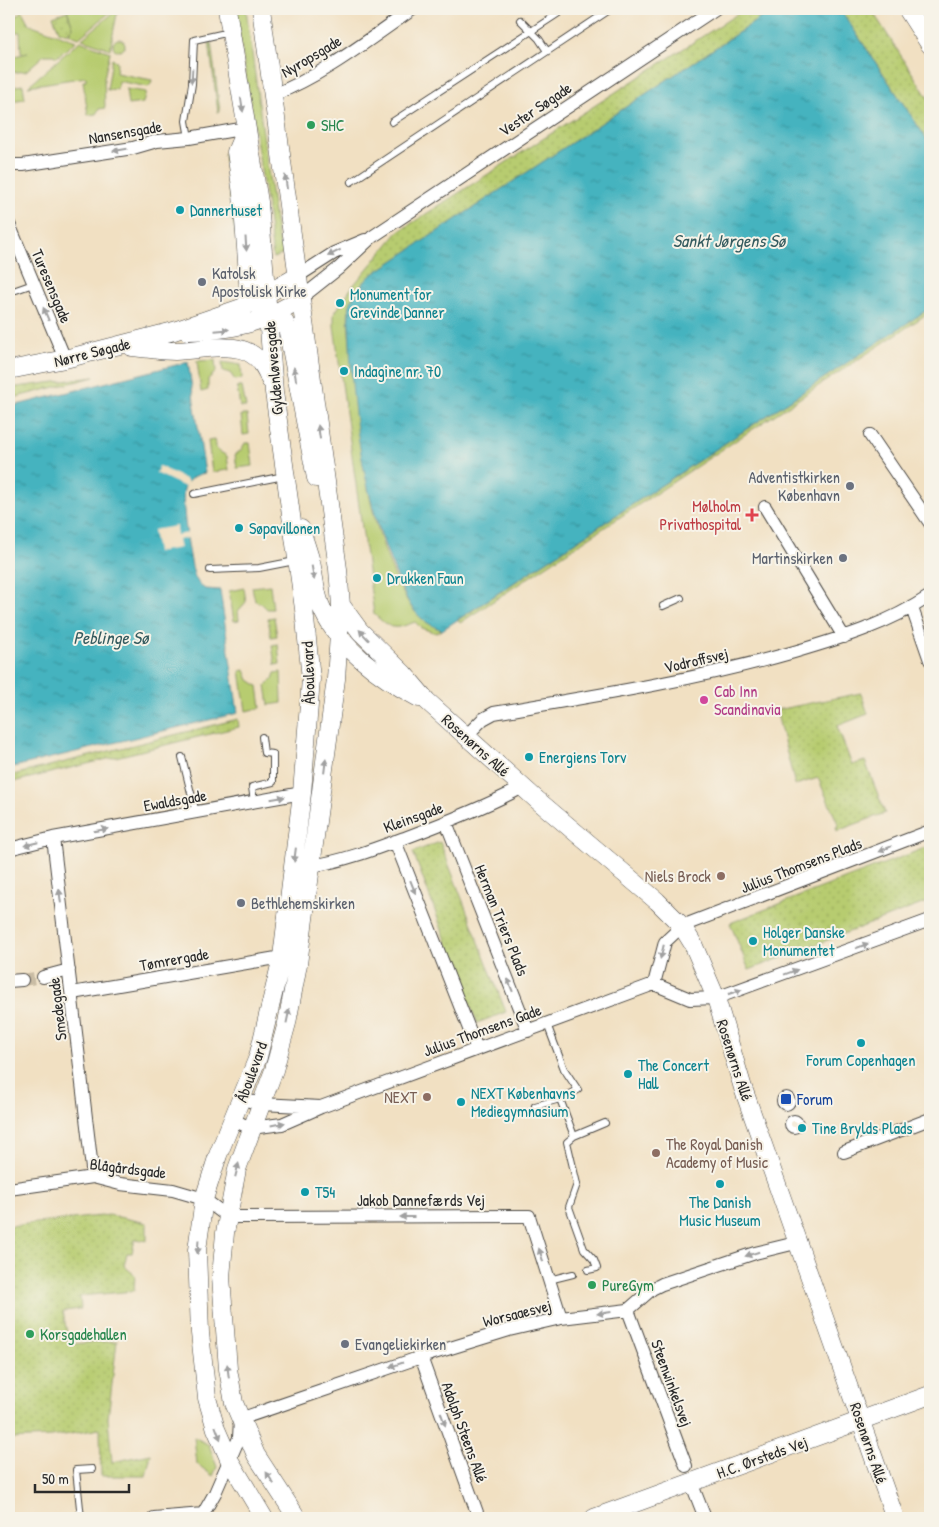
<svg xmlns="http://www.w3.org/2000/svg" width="939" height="1527" font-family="'Patrick Hand',sans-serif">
<defs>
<pattern id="park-dots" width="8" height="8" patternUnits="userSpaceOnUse" patternTransform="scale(1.25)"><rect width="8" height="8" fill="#b7cc70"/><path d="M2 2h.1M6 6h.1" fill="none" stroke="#9eaf61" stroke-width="1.8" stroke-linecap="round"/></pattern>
<pattern id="water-ripples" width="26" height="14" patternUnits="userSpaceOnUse" patternTransform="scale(1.25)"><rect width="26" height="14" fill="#44b3bf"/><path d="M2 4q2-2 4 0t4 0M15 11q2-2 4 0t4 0" fill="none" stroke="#39929b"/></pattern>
</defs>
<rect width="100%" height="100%" fill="#f7f3e8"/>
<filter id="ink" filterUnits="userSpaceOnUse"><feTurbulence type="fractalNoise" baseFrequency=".02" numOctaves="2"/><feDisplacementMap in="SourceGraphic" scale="10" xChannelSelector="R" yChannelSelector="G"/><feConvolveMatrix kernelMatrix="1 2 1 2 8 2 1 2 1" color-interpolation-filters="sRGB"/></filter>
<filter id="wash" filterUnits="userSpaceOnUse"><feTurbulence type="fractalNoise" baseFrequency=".0096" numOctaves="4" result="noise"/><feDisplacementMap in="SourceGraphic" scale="20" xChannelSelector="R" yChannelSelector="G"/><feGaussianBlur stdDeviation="1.12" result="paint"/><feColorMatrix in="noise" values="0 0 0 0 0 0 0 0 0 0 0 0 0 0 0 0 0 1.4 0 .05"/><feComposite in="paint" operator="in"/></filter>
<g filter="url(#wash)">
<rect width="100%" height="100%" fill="#f1e0c2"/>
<path fill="#b7cc70" stroke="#717c4e" d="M67,9H114L79,38L69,34L73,27Z
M118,9L110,49L82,39Z
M235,9H246L277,235L284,254L273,258L267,207Z
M22,11L29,24L76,41L57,57L53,55H44L26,71L9,73L10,57L28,53H21L20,32H9V23Z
M113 45a6 6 0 1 1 12 0a6 6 0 1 1-12 0Z
M80,41L110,52L104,78L105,108L99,109L96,114L88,115L83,81H86V77L28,86Z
M209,42H211L220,112H218Z
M112,59L117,62L116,73L152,80L151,84L148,87L118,81L117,89L107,90Z
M23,85L25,99L10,101L9,87Z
M126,89L146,92L143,103L128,105Z
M224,154L229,159L240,234H235Z
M352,287L356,291C354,297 350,303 349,309C346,323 352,354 353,370C358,444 370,537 408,602C416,616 427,624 442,630L436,633L421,628L415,622C393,630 391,630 374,614L334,326V314Z
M215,360L216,372L208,379V390L201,392L197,361Z
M222,362L241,365L242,379L235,380L230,373L223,371Z
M237,387H242L246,407H240Z
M241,415H247L249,434L243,435Z
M214,440L217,450L227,456L229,470L212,472L208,441Z
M245,443H250L253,466L237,468L235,455L241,450Z
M270,585L273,609H267L261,603L255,601L252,587Z
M244,588L246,602L238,611L239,620L234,621L229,591Z
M274,617L277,636L271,637L268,618Z
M278,644L280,664L275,665L272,645Z
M245,670L249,680L258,686L261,708L246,711L240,671Z
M281,672L282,703L269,705L266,685L273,679L275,673Z
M194,1437L209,1445L217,1467L213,1476L197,1464Z"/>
<path fill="url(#park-dots)" stroke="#717c4e" d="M745,9H774L370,276L356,291L352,287L398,232Z
M840,9H871L930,101V144Z
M67,11L73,27L67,34L59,31L53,16Z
M930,308V312L460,623L458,620Z
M94,377L9,399V388Z
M861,693L868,714L837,726L852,765L865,761L885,813L837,831L836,827L839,826L818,778L795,785L776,710Z
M238,719L239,727L9,783V776Z
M440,842L506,1012L477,1023L413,852Z
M930,846V901L749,970L730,923Z
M109,1215L147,1223V1241L135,1239L132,1253H127L124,1266L135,1275L134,1291L80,1296L81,1309L63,1311L69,1344L117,1341L108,1418L112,1462L151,1454L146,1476H101L100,1429L52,1437L9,1439V1226Z"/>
<path fill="url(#water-ripples)" stroke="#386f75" d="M774,9H840L930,144V308L442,630C433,626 424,622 417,614C407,603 402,588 396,574C366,505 352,420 350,345C350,334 348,322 349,311C350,297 361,286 370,276Z
M188,362L205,473C195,475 187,479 184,489C181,501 190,565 195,577C198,583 201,586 205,589L220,590L238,713L9,768V407Z"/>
<path fill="#f1e0c2" d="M159,466L185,479L188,482L185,487L156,473Z
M176,526L177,535L188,533L189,538L178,540L180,548L157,552L153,530Z"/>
</g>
<g filter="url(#ink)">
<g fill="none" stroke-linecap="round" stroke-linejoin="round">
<path stroke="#c9bca4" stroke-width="12" stroke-dasharray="12 6" stroke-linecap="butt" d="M22,980L43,977"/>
<defs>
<path id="lane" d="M520,20L539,39L547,51
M392,122L565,9
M189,138L186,121L192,84L194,40L230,32
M351,182L611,9
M16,290L33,284
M194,494L284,476
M210,570L259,568L295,561
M663,606L681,598
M182,757L196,813
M254,802L252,787L273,782V754L264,753L262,737
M547,1024L564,1069L578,1090L560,1099L574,1136L567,1142L577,1184L569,1207L584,1249L594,1260L597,1268L588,1270
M535,1106L560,1099
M574,1136L605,1123
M549,1280L573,1274
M81,1518L76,1470L92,1469"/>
<path id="street" d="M273,95C324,75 368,40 413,9
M9,165H23L133,148L157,141L189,138L246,128
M9,224L65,359
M298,276L334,253L365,240
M301,298L339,268L372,237L715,9
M870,435L930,523
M765,507L844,637
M912,608L930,660
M466,736L483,719L494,713C595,696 696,680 794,652C842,638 888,624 930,596
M446,822L528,1031
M53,838L93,1177
M395,841L477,1049
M9,849L53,838L302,793
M311,866C344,861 375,849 407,837C447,822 485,807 523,787
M43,977L69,970
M9,981L22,980
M654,984L665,942L682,926L930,831
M72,993L282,957
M783 1101a3 3 0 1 1 6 0a3 3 0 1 1-6 0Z
M242,1099L261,1104L321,1107
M233,1120L251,1128L282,1124L321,1107L654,984L690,999L716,998L930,920
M791 1124a3 3 0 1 1 6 0a3 3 0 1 1-6 0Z
M844,1152L930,1119
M9,1189L93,1177L120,1184L173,1190L204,1199L228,1217L529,1216L561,1318
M628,1310L686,1466
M421,1357L479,1518
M691,1482L705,1518
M154,1518L203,1514
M203,1518V1514L215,1493L239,1438L240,1419L421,1357L509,1330L561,1318L628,1310L652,1289L662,1284L755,1253L800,1242"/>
<path id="secondary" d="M227,9L259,202L274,392L304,609L311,679L302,793L282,957L258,1057L218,1155L204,1199L197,1250L200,1333L207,1398L216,1429L230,1461L264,1518
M261,9L338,569L341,605L336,679L298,964L287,1023L274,1070L237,1169L225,1233L221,1277L228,1369L234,1403L256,1455L297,1518
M907,9L930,45
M244,307L249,300L247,261L242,194L236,152L246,128
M260,308C272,309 282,315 287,327L316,478
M187,331C234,330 262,324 301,298
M132,347C146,348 161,351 175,351C211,350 255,333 270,380
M9,370L65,359L174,331L244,307L298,276
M301,529C304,540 308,551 311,562C314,576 315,590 320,604C336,646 381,678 419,698
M341,605L360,631L404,674L427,701L536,799L657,901L682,926L693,944L716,998L743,1088L895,1518
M594,1518L930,1395"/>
</defs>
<use href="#lane" stroke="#494642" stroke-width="8"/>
<use href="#street" stroke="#494642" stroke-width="14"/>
<use href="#secondary" stroke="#494642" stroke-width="19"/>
<use href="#lane" stroke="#fff" stroke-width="6"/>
<use href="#street" stroke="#fff" stroke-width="12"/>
<use href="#secondary" stroke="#fff" stroke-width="18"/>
</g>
<defs><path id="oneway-solid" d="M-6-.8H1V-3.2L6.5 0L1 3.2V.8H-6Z" transform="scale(1.25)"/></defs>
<g fill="#a0a0a0">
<use href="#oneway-solid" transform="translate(192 76) rotate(93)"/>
<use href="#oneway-solid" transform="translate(242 105) rotate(81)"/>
<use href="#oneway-solid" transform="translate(120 150) rotate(171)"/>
<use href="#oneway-solid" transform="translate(286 182) rotate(-98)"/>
<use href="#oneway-solid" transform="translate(246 244) rotate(86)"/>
<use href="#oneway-solid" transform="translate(334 253) rotate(153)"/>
<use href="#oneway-solid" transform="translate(46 314) rotate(-113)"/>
<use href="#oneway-solid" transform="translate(222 330) rotate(-5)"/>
<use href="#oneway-solid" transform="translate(295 374) rotate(-99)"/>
<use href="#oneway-solid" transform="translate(319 432) rotate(-98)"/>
<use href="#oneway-solid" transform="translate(313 573) rotate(80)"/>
<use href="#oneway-solid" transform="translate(364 635) rotate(-133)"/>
<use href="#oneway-solid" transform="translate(325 766) rotate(-83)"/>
<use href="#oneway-solid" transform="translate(278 798) rotate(-10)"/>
<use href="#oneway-solid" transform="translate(101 830) rotate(-10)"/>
<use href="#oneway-solid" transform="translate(31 844) rotate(166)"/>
<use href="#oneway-solid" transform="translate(885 849) rotate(158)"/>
<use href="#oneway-solid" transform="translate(295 855) rotate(97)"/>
<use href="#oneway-solid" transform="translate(413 887) rotate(68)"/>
<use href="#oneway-solid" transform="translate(60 896) rotate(-97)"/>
<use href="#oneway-solid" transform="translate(862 946) rotate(-21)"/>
<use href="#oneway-solid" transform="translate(662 952) rotate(104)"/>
<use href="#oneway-solid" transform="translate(791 972) rotate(-20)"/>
<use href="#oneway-solid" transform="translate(510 985) rotate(-112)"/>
<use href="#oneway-solid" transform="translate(735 992) rotate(-18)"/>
<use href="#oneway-solid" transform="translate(288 1016) rotate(-78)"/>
<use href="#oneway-solid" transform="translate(278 1124) rotate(-11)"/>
<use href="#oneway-solid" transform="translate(237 1170) rotate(-76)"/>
<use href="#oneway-solid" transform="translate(407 1217) rotate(180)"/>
<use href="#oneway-solid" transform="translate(198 1247) rotate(94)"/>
<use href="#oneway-solid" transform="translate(752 1254) rotate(163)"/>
<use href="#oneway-solid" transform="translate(541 1255) rotate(-108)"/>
<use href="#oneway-solid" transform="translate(604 1313) rotate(173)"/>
<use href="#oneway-solid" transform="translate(396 1365) rotate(161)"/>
<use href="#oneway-solid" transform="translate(228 1371) rotate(-97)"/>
<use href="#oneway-solid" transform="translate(443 1419) rotate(70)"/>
<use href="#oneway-solid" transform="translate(218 1433) rotate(69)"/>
<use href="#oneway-solid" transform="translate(270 1478) rotate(-123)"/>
</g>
</g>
<g fill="#2e9e5b" stroke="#f7f3e8" stroke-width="2">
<circle cx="311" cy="125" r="5"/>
<circle cx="592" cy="1285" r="5"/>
<circle cx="30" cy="1334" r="5"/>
</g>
<g fill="#0f9aa8" stroke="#f7f3e8" stroke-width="2">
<circle cx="180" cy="210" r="5"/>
<circle cx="340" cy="303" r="5"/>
<circle cx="344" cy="371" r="5"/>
<circle cx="239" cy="528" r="5"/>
<circle cx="377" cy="578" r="5"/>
<circle cx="529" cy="757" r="5"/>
<circle cx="753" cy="941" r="5"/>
<circle cx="861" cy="1043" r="5"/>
<circle cx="628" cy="1074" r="5"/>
<circle cx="461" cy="1102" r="5"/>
<circle cx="802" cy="1128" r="5"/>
<circle cx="720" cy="1184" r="5"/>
<circle cx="305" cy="1192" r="5"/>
</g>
<g fill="#6b7280" stroke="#f7f3e8" stroke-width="2">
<circle cx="202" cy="282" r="5"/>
<circle cx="850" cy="486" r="5"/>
<circle cx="843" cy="558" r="5"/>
<circle cx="241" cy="903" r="5"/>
<circle cx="345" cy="1344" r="5"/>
</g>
<path fill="#e0444e" stroke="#f7f3e8" stroke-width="2" d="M749.5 507.5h5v5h5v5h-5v5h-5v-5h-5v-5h5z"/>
<circle fill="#d1479c" stroke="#f7f3e8" stroke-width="2" cx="704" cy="700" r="5"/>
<g fill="#8d6e63" stroke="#f7f3e8" stroke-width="2">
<circle cx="721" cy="876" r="5"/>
<circle cx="427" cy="1097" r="5"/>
<circle cx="656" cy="1153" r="5"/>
</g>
<rect fill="#1a4fb4" stroke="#f7f3e8" stroke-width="2" x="780" y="1093" width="12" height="12" rx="2.5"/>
<g text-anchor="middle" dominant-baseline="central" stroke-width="4" stroke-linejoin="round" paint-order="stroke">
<g font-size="16" fill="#2b2b2b" stroke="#f7f3e8">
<text transform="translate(311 56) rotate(-31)">Nyropsgade</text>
<text transform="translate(535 109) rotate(-34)">Vester Søgade</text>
<text transform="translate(125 132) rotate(-10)">Nansensgade</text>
<text transform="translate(52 286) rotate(67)">Turesensgade</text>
<text transform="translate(92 352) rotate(-14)">Nørre Søgade</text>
<text transform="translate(273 368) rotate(-95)">Gyldenløvesgade</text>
<text transform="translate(696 660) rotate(-13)">Vodroffsvej</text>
<text transform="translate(308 673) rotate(-92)">Åboulevard</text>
<text transform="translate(476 745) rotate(42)">Rosenørns Allé</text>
<text transform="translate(175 800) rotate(-10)">Ewaldsgade</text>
<text transform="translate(413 817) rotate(-20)">Kleinsgade</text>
<text transform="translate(801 865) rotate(-21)">Julius Thomsens Plads</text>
<text transform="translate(502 920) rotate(68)">Herman Triers Plads</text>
<text transform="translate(174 959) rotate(-10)">Tømrergade</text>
<text transform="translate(57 1009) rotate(-97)">Smedegade</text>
<text transform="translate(482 1030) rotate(-20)">Julius Thomsens Gade</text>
<text transform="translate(735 1060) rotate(72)">Rosenørns Allé</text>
<text transform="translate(251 1072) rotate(-70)">Åboulevard</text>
<text transform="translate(128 1168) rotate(7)">Blågårdsgade</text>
<text x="421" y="1200">Jakob Dannefærds Vej</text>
<text transform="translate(517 1313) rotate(-14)">Worsaaesvej</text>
<text transform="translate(672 1383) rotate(70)">Steenwinkelsvej</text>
<text transform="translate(465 1432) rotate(70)">Adolph Steens Allé</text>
<text transform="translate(869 1443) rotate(71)">Rosenørns Allé</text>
<text transform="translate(762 1457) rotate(-20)">H.C. Ørsteds Vej</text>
</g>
<g font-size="16" fill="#27864d" stroke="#f7f3e8" text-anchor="start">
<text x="321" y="125">SHC</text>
<text x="602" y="1285">PureGym</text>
<text x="40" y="1334">Korsgadehallen</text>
</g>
<g font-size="16" fill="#0d838f" stroke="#f7f3e8" text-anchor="start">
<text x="190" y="210">Dannerhuset</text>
<text x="350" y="294">Monument for<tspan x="350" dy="18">Grevinde Danner</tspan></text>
<text x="354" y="371">Indagine nr. 70</text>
<text x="249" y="528">Søpavillonen</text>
<text x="387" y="578">Drukken Faun</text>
<text x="539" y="757">Energiens Torv</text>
<text x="763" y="932">Holger Danske<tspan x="763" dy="18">Monumentet</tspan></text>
<text x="861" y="1060" text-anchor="middle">Forum Copenhagen</text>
<text x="638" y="1065">The Concert<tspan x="638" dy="18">Hall</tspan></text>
<text x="471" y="1093">NEXT Københavns<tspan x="471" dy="18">Mediegymnasium</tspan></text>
<text x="812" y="1128">Tine Brylds Plads</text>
<text x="315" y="1192">T54</text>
<text x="720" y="1202" text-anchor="middle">The Danish<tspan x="720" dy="18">Music Museum</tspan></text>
</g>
<g font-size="16" fill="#5b616d" stroke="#f7f3e8" text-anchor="start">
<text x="212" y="273">Katolsk<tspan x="212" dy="18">Apostolisk Kirke</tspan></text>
<text x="840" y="477" text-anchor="end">Adventistkirken<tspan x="840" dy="18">København</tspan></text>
<text x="833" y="558" text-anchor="end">Martinskirken</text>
<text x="251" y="903">Bethlehemskirken</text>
<text x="355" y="1344">Evangeliekirken</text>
</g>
<g font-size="16" fill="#be3a42" stroke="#f7f3e8" text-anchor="end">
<text x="741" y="506">Mølholm<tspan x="741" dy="18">Privathospital</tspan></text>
</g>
<g font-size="16" fill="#b23c85" stroke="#f7f3e8" text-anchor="start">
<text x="714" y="691">Cab Inn<tspan x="714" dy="18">Scandinavia</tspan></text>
</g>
<g font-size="16" fill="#785e54" stroke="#f7f3e8" text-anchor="end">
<text x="711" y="876">Niels Brock</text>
<text x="417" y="1097">NEXT</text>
<text x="666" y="1144" text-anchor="start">The Royal Danish<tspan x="666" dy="18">Academy of Music</tspan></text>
</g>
<g font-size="16" fill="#164399" stroke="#f7f3e8" text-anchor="start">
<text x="797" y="1099">Forum</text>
</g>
<g font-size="18" font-style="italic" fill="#345b5f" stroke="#f7f3e8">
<text x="729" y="240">Sankt Jørgens Sø</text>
<text x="111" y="637">Peblinge Sø</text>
</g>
</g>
<rect width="939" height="1527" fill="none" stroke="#f7f3e8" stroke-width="30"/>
<path d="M35 1484v8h94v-8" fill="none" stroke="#2b2b2b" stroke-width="2.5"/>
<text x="42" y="1484" font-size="15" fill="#2b2b2b" stroke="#f7f3e8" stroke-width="4" paint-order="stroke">50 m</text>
</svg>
